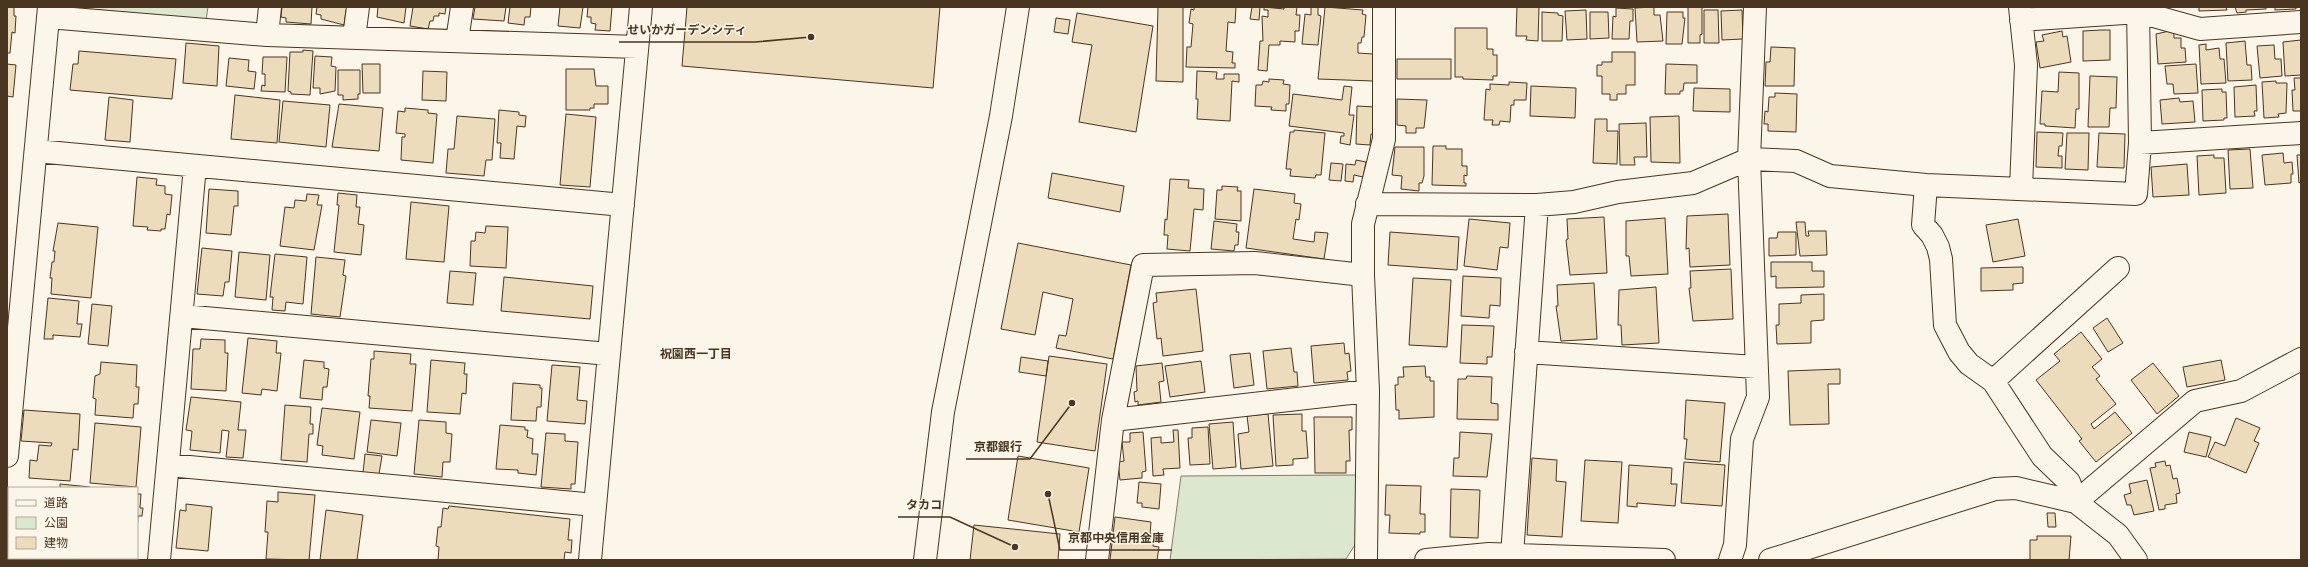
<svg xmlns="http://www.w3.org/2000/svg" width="2308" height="567" font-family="'Public Sans','Noto Sans JP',sans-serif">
<rect width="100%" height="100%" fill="#fbf6e9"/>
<path fill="#dce7d0" stroke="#887966" d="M68,7H208L206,20Z
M1356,475V543L1346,559L1170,560L1181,476Z"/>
<path fill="#ecdcbc" stroke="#4a3520" d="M7,7H14V16H16L15,33L12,32L10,53H7Z
M282,7H312L311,24L286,22V18L281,17Z
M317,7H349L348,10H346L344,25L321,19V15L316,14Z
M378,7H406L404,23L377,17Z
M413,7H446L445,14L439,13V16H434L433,21H430L428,29L410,26Z
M475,7H506L504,21L473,19Z
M510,7H531L530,17H525L524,25L508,23Z
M560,7H583L580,28L558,26Z
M588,7H612L610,31L595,30L596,24L591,23V17H587Z
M687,7H940L933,88L682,66Z
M1158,7H1183V82L1156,81Z
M1194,7H1236L1235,23L1228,22L1226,51L1233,52L1232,63H1235V68L1186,67L1187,47H1191L1193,24L1189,23L1191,9L1194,10Z
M1252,7H1260L1259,20L1250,19Z
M1264,7L1284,9V7H1297L1296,15H1300L1299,31H1295V42L1280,41V45H1269L1267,71L1258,70L1260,41H1263L1262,16L1268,17V10H1264Z
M1311,7H1318V15L1321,16L1318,45L1302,44L1305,14L1311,15Z
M1325,7L1363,10L1362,14L1366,15L1364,37H1362L1361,43H1358V53L1373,54V81L1318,79Z
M1517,7H1539L1538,41L1526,40L1527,36H1516Z
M1654,7V15H1660L1663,41L1637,42L1635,8Z
M1688,7H1702V34L1700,35V43H1688Z
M2199,7H2226L2227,10L2199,11Z
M2235,7H2266V9L2246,10V12L2237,13Z
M2275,7H2296V9L2275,10Z
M1616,8L1633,9V21H1630L1629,39H1612L1613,16L1616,17Z
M1586,10L1587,39L1567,40L1565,11Z
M1704,10H1718L1719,43H1704Z
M1742,10L1743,39L1722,40L1721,11Z
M1542,12L1558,13V15L1563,16L1562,41H1542Z
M1590,12H1608L1609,38L1590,39Z
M1667,12H1683V18H1685L1682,44H1666Z
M1077,13L1153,26L1136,132L1079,122L1092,45L1072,42Z
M1056,18L1070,20L1068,34L1054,32Z
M1455,28H1487V49H1493V55H1497V76H1493V80L1463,79V77H1455Z
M2101,30H2110V60L2083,61V31Z
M2174,30V38H2181V48H2185L2186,62L2158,64L2156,34Z
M2062,31L2063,37L2067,36L2071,62L2040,68L2036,42L2044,41L2042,35Z
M2301,40V75L2285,76L2283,42Z
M2245,41L2247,65H2251L2252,80L2228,81L2226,43Z
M186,43L219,46L217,86L183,83Z
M2206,44V50L2219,48L2220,59H2224L2226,83L2201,84L2199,45Z
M2274,45L2275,59H2281L2282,76L2260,78L2257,46Z
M1771,47L1795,48L1794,86H1765L1766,62H1770Z
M303,50L313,51L310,95L291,94V92L288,91L290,52H303Z
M79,51L176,59L172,99L70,90L73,64H78Z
M1612,52H1635V85H1626V94H1617V100H1610V94H1602V76H1597V65H1602V62H1612Z
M315,56L332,57L331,66L336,67L335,91L320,94V88H313Z
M263,57H287L285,92L261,91L262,85L265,86V74H262Z
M229,58L249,60L248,71L256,72L254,89L226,86Z
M1397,59H1451V79H1397Z
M7,64L16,65L13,97L7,96Z
M362,64H380V93H363Z
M1666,64L1697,65V83H1684L1683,91H1680V94H1665Z
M2196,64L2198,93L2174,94L2173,84H2167L2165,66Z
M566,69H594L596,86H608V104H594V108H590V110H566Z
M338,70H360V94H358V99L343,100V95H338Z
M423,71L447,72L446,101L422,100Z
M1197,71L1217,72L1216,79H1224V74H1239V82L1232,81L1230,121L1197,119L1198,99H1196Z
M2059,72L2079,73V109H2076L2075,128L2045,126V124H2040L2042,91L2058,92Z
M2090,76L2117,77L2116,108H2110L2109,127H2088Z
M2294,78H2301V111H2293L2292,90H2295Z
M1269,79L1284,80L1283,84L1290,85L1289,104H1286V111L1271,110L1272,107L1255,106L1256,85H1262L1263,81L1269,82Z
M2276,81V83H2287L2286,113L2278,114L2279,117L2264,118L2262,82Z
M1509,82L1527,83L1526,100H1514V105H1511L1510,122L1500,121L1499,125H1492L1493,120H1484L1486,89L1490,90V84L1509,85Z
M2256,85L2257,111H2254L2255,116L2235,117L2234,87Z
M1344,86L1352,87L1349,115H1354L1350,145L1340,143L1341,136H1344V133L1289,126L1293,94L1342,100Z
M1531,86L1576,88L1575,118L1530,116Z
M1694,88L1730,89V112L1693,111Z
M2222,89V92H2226L2227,118H2224V120L2203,121L2202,90Z
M1775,93L1797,94L1796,132L1768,131V124H1764L1765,111L1768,112L1769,97H1775Z
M235,95L280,100L277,143L231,139Z
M109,97L133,100L130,142L105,140Z
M2179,98L2180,102L2193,101L2195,122L2162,124L2160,100Z
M1397,99L1427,100L1424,128H1416V133H1406V126L1397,125Z
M283,101L330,105L326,147L279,142Z
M339,104L383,108L379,151L332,147Z
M1357,106L1375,107L1374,134H1371L1370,145L1356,144Z
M405,108L428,110V113L437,114L433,163L401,160L402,137H405V134L396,133L398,111L405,112Z
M499,110L519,112V115L526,116L525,127L517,126L514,159L500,158L501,143H497Z
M566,114L596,117L590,187L560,185Z
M457,116L495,119L492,160H486L484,176L446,173L448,149H454Z
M1679,116L1680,163L1651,162L1650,117Z
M1595,119H1607V131H1618L1617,164L1593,163Z
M1646,123L1647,157H1634L1635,165H1620L1619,124Z
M1294,130L1325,133L1321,175H1316L1315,178L1290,176L1291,169H1286L1290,132H1294Z
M2037,132L2063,133L2062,146H2059L2058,156H2062V168L2036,167Z
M2067,133H2089L2088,170L2065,169Z
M2099,133L2125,134L2124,168L2097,167Z
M1433,146H1446V149H1462V166H1467V176L1464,175V183H1466V186L1432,185Z
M1395,147H1424V176L1422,183H1419V191L1401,189L1402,176L1392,175Z
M2250,149L2253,188L2230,189L2228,150Z
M2283,153L2284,163L2292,162L2293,174H2291V183L2265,185L2262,155Z
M2214,155V158H2224L2226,193L2199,195L2197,156Z
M2297,155H2301V182L2299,183Z
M1356,160L1366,162L1363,177L1354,175L1353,182L1345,181L1346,164L1355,165Z
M1331,163L1343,164L1341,181L1329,180Z
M2187,164L2189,195L2153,197L2151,167Z
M1052,173L1124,186L1120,212L1048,198Z
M137,177L157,179L156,185L165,186V194L172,195L170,215L167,214L165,229H161V231L147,230L148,227L133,226Z
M1170,179L1189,180L1188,188L1204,189L1203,210L1194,209L1190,251L1167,249L1168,235H1164L1165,219L1167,220Z
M1222,186L1238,187L1237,191H1241V221L1215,219L1217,190H1222Z
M209,189L238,191V206H234L231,235L206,233Z
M1254,189L1295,194L1294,203L1301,204L1299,220L1296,219L1293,239L1314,242L1315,232L1328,233L1324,259L1246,248Z
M338,193L357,195L356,207H360L358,224L364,225L361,255L334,252L339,205H337Z
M307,194L319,195L317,205H322L314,250L280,246L285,207L294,208L295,200L306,201Z
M411,202L449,206L444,262L406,259Z
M1728,214L1730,265L1690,267L1689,248L1686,249L1687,216Z
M1604,217L1607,273L1570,275L1566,240L1568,239L1567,219Z
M1665,218L1668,274L1631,276L1629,256H1626V221Z
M1469,219L1510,223L1508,248L1500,247L1497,270L1464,266Z
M2018,219L2025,256L1993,262L1986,225Z
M1214,221L1237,224L1236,232H1239L1238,245H1235L1234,251L1211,249Z
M1796,222H1805L1806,236H1809L1808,231H1826L1827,255L1800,256Z
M58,223L98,227L91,298L51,294L52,278H50L52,262H54L55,251H53Z
M486,226L508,227L506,268L470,266L471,241H475L476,232L485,233Z
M1390,232L1459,237L1457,270L1388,265Z
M1778,232H1796V255L1769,256V238H1777Z
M1018,243L1131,265L1113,359L1056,348L1059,335L1066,336L1073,299L1043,292L1035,335L1001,329Z
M202,248L232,251L229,282H225L223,296L197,294Z
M239,252L270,255L266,300L235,297Z
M275,254L307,257L303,304L286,302L285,311L272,310L273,297H270Z
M316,257L345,260L343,275L346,276L340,317L311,314Z
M1771,262H1812V271H1824V287L1776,288V276L1771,277Z
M2023,267V283L2013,284V290L1981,291V268Z
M1731,269L1733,319L1693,321L1689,288H1691L1690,271Z
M450,271L476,273L473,305L447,303Z
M1463,276L1501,278L1500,306L1490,305L1489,318L1461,316Z
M504,277L593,286L590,319L501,311Z
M1413,278L1451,280L1447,347L1409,345Z
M1594,283L1597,339L1561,341L1556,306H1558L1557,285Z
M1656,287L1659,343L1622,345L1621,325H1618L1619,290Z
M1196,289L1203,351L1163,356L1161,338L1157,339L1153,303L1157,302L1156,293Z
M1824,294V320L1811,321V343L1777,344L1776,325H1779V304L1801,303V295Z
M48,298L79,301L77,324H82L80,337L53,335V339H44Z
M92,304L112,306L108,346L88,344Z
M2107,318L2123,343L2108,352L2093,328Z
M1462,325L1494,326L1492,357H1487V364L1460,363Z
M2081,332L2102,359L2092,367L2100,376L2096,379L2116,404L2091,424L2094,429L2115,412L2132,433L2096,462L2079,441L2082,439L2036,380L2060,361L2054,354Z
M248,338L277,341L276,353H281L277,391L262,389L261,395L242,393Z
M201,339L225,340V353H228L226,391L191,389L193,349H200Z
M1344,343L1345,354L1349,353L1351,371L1347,372L1348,380L1314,383L1311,346Z
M1291,348L1294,372H1297L1298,386L1267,389L1263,351Z
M374,351L411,354L410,364H416L412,411L369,408L370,396H368L371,359H374Z
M1250,353L1254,385L1234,388L1230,355Z
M1049,356L1107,364L1095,451L1037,442Z
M1021,357L1048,361L1046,376L1019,372Z
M304,360L324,362V368L329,369L327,387H323L322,400L300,398Z
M431,360L465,363L464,374H467L466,394L462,393L460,414L427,412Z
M2221,360L2225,380L2187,387L2183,367Z
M1201,361L1205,392L1170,397L1165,366Z
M101,362L137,365L136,387H139L138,404H134L133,418L95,415L96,399L93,398L95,376L100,374Z
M1162,363L1164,381L1159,382L1161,402L1138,405V401L1135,402L1134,392L1137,391L1136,366Z
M2153,363L2179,396L2157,414L2131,380Z
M552,365L580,367L577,400L587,401L585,424L547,421Z
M1425,366L1426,377H1430V381H1434V417L1399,419V410H1396L1395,385H1398V377H1404L1403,367Z
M1840,369V384H1828L1829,424L1790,425L1788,371Z
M1467,376L1492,377L1491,403L1498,404V420L1457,419L1458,379H1466Z
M513,383L540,385V388H542L541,407H537L536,421L511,420Z
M191,397L241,402L238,430H246L243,458L226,457L229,431L222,430L220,453L190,450L192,431L186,430Z
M1686,400L1725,403L1720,462L1685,459L1687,439H1684Z
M285,405L311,407L310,424H313V434H309L307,462L281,460Z
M322,408L360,412L354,459L322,455L323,446L317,445Z
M24,410L80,414L78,450L73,449L70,481L29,478L30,460L37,461L39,445L51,446L52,443L21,441Z
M1268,414L1273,466L1241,469L1238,434L1249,432L1247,416Z
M1302,414V431H1306L1308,458L1293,459V465L1276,466L1273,415Z
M1314,417H1352V430H1349L1350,461H1346V473H1315Z
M2236,418L2260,428L2254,441L2259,443L2246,473L2208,457L2215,442L2225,446Z
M371,420L401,423L397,456L367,452Z
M419,420L446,422V433L452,434L450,462H443L442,477L414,474Z
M1233,422L1236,467L1213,469L1209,424Z
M95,423L141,427L136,487L90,483Z
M500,425L525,427V430H528L527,437L533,439L532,454H538L536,475L518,473V470L496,469Z
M1208,427L1210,464L1190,465L1188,438H1192V428Z
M1173,430H1178L1180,468L1163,469L1164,475L1153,476L1151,438L1161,437V443L1174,442Z
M1143,432L1146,471L1142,472V478L1120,480L1118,462L1124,461L1122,442H1130V433Z
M1460,432L1492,434L1487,477L1453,476L1454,458H1459Z
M2189,432L2211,437L2206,457L2184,452Z
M546,433L565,434V441L578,442L575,484H571V489L541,487Z
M365,454L382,456L379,474L363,473Z
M1018,456L1089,468L1079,532L1008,520Z
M1532,458L1557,460L1556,481L1566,482L1562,537L1527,535Z
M1585,460L1622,462L1618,523L1581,521Z
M2165,461L2166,466L2170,465L2173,479L2177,478L2180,493L2176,494L2177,503L2165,505V509L2159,510L2150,468L2156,467L2155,463Z
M1684,462L1725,465L1722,506L1681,503Z
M1629,465L1672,468L1671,484H1677L1675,506L1637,503V507L1627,506Z
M2147,480L2154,511L2134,515L2131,505H2127L2124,495L2131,493L2129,484Z
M1139,482L1161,484L1159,509L1142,507V503H1137Z
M60,484L90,487V488H60Z
M1386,485L1421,486L1420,514H1425V532H1420V534L1389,533L1390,515H1385Z
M1451,489L1480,490L1478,538L1450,537Z
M137,491V494H141L140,508H143L142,516H138L137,531Z
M278,492L315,495L309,560L266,559L268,532H265L267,501L278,502Z
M186,504L212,507L208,551L176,548L180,510L186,511Z
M449,506L570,519L568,540H572L571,553L565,552L564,560H438L439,547L436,546L438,527H441L443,508L448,509Z
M326,510L363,515L357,560H320Z
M2047,513H2055L2056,527H2048Z
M1115,517L1151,522L1150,534L1155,535L1153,546L1159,547L1157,560H1110Z
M974,525L1060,534L1058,560H970Z
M2037,536H2071L2069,560H2030V540H2037Z"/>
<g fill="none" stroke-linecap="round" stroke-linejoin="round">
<defs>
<path id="minor" d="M2020,7L2026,65L2021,188
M48,17L267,35L637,47
M2021,20L2139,12L2200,29L2301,22
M267,35L270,7
M354,38L358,7
M457,41L462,7
M2140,143L2301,133
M36,151L623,205
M1926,185L1923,225L1932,235L1938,247L1941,259L1945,325L1959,352L1969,364L1993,381L2042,456L2069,482L2076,502L2118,535L2136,560
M1367,204L1537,205L1574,202L1618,192L1693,183L1749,159L1796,161L1830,176L1926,185L2136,194L2140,143L2138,7
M182,316L609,354
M1526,352L1756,367
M1993,381L2118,268
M1113,420L1368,391
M7,456L49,7
M168,465L595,505
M1512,555L1537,205
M159,560L195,166
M590,560L641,7
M925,560L943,412L1001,116L1018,7
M1097,560L1113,420L1143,265L1255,263L1363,275
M1366,560L1368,391L1363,275V224L1384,139V7
M1426,560L1489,554L1664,560
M1730,560L1735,545L1742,439L1758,397L1749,159L1755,7
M1770,560L1995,489L2016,488L2076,502L2195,401L2241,391L2301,359"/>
</defs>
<use href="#minor" stroke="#4a3520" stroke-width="24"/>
<use href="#minor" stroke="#fbf6e9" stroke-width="22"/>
</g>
<g text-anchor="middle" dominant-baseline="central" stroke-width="3" stroke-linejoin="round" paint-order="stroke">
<g font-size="12" font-weight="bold" fill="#4a3520" stroke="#fbf6e9">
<text x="696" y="354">祝園西一丁目</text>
</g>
</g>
<path fill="none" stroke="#4a3520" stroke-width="1.5" d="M811 37L755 42H619M1072 403L1030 459H966M1015 547L950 517H898M1048 494L1060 550H1172"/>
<g fill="#4a3520" stroke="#fbf6e9" stroke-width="1.5">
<circle cx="811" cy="37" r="4"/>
<circle cx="1072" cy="403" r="4"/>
<circle cx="1015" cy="547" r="4"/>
<circle cx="1048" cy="494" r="4"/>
</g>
<g font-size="12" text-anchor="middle" font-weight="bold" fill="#4a3520" stroke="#fbf6e9" stroke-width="3" stroke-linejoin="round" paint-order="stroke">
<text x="687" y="34">せいかガーデンシティ</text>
<text x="998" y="451">京都銀行</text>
<text x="924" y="509">タカコ</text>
<text x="1116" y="542">京都中央信用金庫</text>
</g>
<rect width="2308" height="567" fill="none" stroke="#4a3520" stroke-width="16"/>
<rect x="8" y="487" width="130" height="72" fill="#fbf6e9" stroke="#b4a999"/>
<rect x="16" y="500" width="20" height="6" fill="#fbf6e9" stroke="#b4a999"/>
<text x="44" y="507" font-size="12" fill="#4a3520">道路</text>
<rect x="16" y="517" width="20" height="12" fill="#dce7d0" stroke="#b4a999"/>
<text x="44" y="527" font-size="12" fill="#4a3520">公園</text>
<rect x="16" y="537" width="20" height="12" fill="#ecdcbc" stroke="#b4a999"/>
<text x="44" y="547" font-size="12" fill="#4a3520">建物</text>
</svg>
